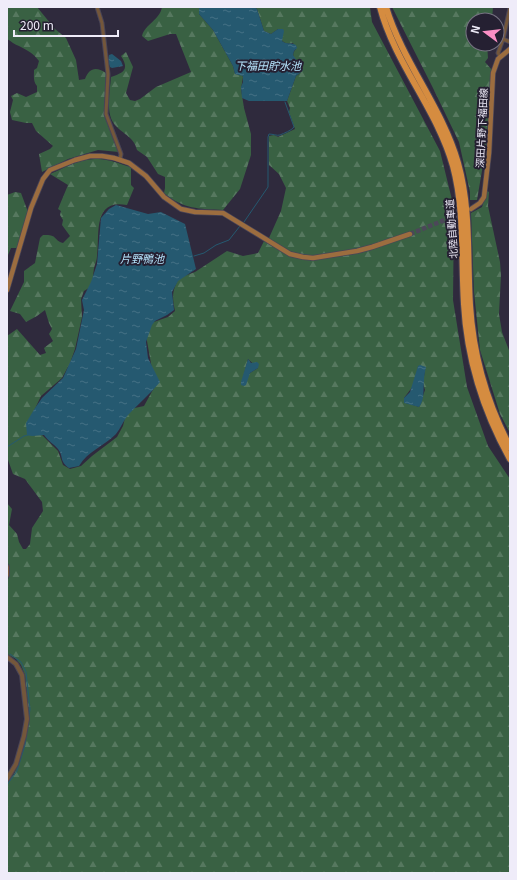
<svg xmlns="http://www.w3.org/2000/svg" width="517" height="880" font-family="Georgia,'Noto Sans JP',serif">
<defs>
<pattern id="forest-firs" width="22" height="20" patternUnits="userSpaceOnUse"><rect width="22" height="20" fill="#396143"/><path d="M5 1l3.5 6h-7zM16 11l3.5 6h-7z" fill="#56785f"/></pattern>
<pattern id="water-ripples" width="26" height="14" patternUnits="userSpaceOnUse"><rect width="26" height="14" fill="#255970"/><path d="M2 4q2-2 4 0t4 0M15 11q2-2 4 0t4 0" fill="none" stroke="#457185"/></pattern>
</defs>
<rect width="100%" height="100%" fill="#2f2a3d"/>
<path fill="url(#forest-firs)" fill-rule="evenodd" d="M7,7H37L55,29L66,38L76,60L79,80L85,79C89,68 96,66 106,73L104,115L119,152L98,150L68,159L42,172L39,154L50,149L53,146L36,131L32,123H26L12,120L10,112L13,100L11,96L17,93L26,97L37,92V86C33,81 34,77 34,70L37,68L39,61C33,53 27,50 19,46C15,45 11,41 7,39Z
M162,7H199V14L213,30L233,66L235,74L242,75L243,77L241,89L244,108L251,134V155L240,189L223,210C199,209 183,209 164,193L165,188V177L158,174L147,157L137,150C134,137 124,135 115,125C105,114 110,91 111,77C123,73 130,70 121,56L126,52L133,67L126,93L130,100L135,101L140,99L156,87L191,72L176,34H170L148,41L142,36C145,24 160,20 162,7Z
M254,7H370L372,22L440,151L454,208L453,300L467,387L488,446L510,479V873H7V781L14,774L20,760L29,716L25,675L21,665L16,659L7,654V584L10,571L7,559V503L12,509L9,525L17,534L19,542L23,549H26L30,544L32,528L43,511L42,502L25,479L13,474L7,457V336L17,329L40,355L46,353L44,348L53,341L49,334L52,329L49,323L45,310L37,316L26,322L20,314L10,311L24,282V271L35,263L40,238L43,235C58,234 53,240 63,243L70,236L62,225L63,220L60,215L61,211L58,209L68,185L50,174C64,168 79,159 95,159C107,158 120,164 131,167V185L134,188L127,205C92,198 100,235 97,256C97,260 95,264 94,268C93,274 93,280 92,286L84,291L81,299L82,317L75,349L70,363L62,378L41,396L31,417L40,433L58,451L63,465L70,469L81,466L92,456L117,437L123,426L126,414L130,409L144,406L155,386L147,341V332L151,323L168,317L175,311C172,297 172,291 179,278L195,272L227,251L243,256L258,253L264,241L269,238L281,211L286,188L279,174L269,165V136L274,135L278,137L295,129L289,112L290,108L287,101L296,76L299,74L302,69C297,63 289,56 296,49L293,43C288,44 284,44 281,39L283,34L278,29L271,34L264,31L257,9ZM248,359L258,368L250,373L241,385ZM425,370L423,383L425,390L419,407L410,404L404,398Z
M392,7H493L492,20H473V44H487L488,58L485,62L492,70L486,147L477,200H470V192L459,142L432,86Z
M487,191L489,192L488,206L500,262L501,275L499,314L502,332L510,353V433L500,414L480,350L474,292L471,213L482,207Z
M15,192L21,193L28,212L17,248H11L8,255L7,195Z"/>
<path fill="url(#water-ripples)" d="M199,7H254L257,9L264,31L271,34L278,29H283L284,31L282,41C287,45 291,42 296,45L297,48L294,51L293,55L303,70L301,72L296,76L287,101H249L242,98L241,87L243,82V76L235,74L233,66L213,30L199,14Z
M112,54L121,61L123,66L112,68L110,67L108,61L109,55Z
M116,205L148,214L161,212L185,224L196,269L178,281L172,292L174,310L167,315L155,321L152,325L146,342L148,358L160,382C150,394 138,404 128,415C123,421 121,428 116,434C104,446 88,451 79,466L69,468C59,461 64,457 58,449C54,444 48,441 44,435C38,435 33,437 27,435L26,423L35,408L42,398L63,378L76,349L84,310L82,300L91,282L97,264L101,218L109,209Z
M248,359L251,363L257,362L259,364L258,368L250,373L246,385L244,386L241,385V382Z
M420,365L426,367C425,372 424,376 424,381C423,389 425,400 419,407L404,403V398L410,392L418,366Z"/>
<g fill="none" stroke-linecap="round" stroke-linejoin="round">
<path stroke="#255970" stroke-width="1" d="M244,222L268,187V137L269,134C273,134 277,136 280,135C284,133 291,131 294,127L285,102
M194,256L204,253L216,245L229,240L240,226
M7,447L24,436L28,435
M7,785L17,771L25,745L30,709L26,672L21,662L10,654"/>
<path stroke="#4c4759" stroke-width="4.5" stroke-dasharray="4.5 2" stroke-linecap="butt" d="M410,234L462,213"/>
<defs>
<path id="minor" d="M97,7L102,23L108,74L106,114L121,154L120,159
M503,39L510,42
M500,56L498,53L503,39L510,8"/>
<path id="tertiary" d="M7,567V575
M7,657L16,664L22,675L27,719L24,736L16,764L7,779"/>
<path id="secondary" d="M471,209L480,203L484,197L489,153L493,73L498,59L510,49
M7,290L31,208L43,179L50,170L75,160L90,156H102L114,158L129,163L146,176L164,197L181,209L195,212L223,213L290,254L303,257L313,258L357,251L372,247L410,234"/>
<path id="motorway" d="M380,7C395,64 437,109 453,166C465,211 461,258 464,304C467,358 484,412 510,459
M386,7C403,63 442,107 458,163C471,209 467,257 470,305C473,354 487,403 510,447"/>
</defs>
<use href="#minor" stroke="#4a4557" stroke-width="5"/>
<use href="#tertiary" stroke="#4a4557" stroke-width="6"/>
<use href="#secondary" stroke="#4a4557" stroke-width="6"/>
<use href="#motorway" stroke="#4a4557" stroke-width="8"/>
<use href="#minor" stroke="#74573b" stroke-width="3"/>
<use href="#tertiary" stroke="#74573b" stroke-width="4"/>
<use href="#secondary" stroke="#9c6d3f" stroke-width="4.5"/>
<use href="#motorway" stroke="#d58c40" stroke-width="6"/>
</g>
<g text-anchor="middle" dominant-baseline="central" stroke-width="4" stroke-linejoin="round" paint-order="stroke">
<g font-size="10" fill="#efecf9" stroke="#252032">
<text transform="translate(481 128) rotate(-87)">深田片野下福田線</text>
<text transform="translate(451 229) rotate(-94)">北陸自動車道</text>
</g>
<g font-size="11" font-style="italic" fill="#b5e3fb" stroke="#252032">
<text x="268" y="65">下福田貯水池</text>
<text x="142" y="258">片野鴨池</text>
</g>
</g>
<rect width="517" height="880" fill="none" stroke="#efecf9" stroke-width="16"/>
<g transform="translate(485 32) rotate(285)"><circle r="19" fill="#252032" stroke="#767282"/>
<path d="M0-3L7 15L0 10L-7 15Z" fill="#fb8fc5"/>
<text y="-6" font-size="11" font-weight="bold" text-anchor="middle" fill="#efecf9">N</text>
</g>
<path d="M14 30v6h104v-6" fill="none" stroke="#efecf9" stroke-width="2"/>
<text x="20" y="30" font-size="12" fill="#efecf9" stroke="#252032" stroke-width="3" paint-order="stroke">200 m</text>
</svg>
